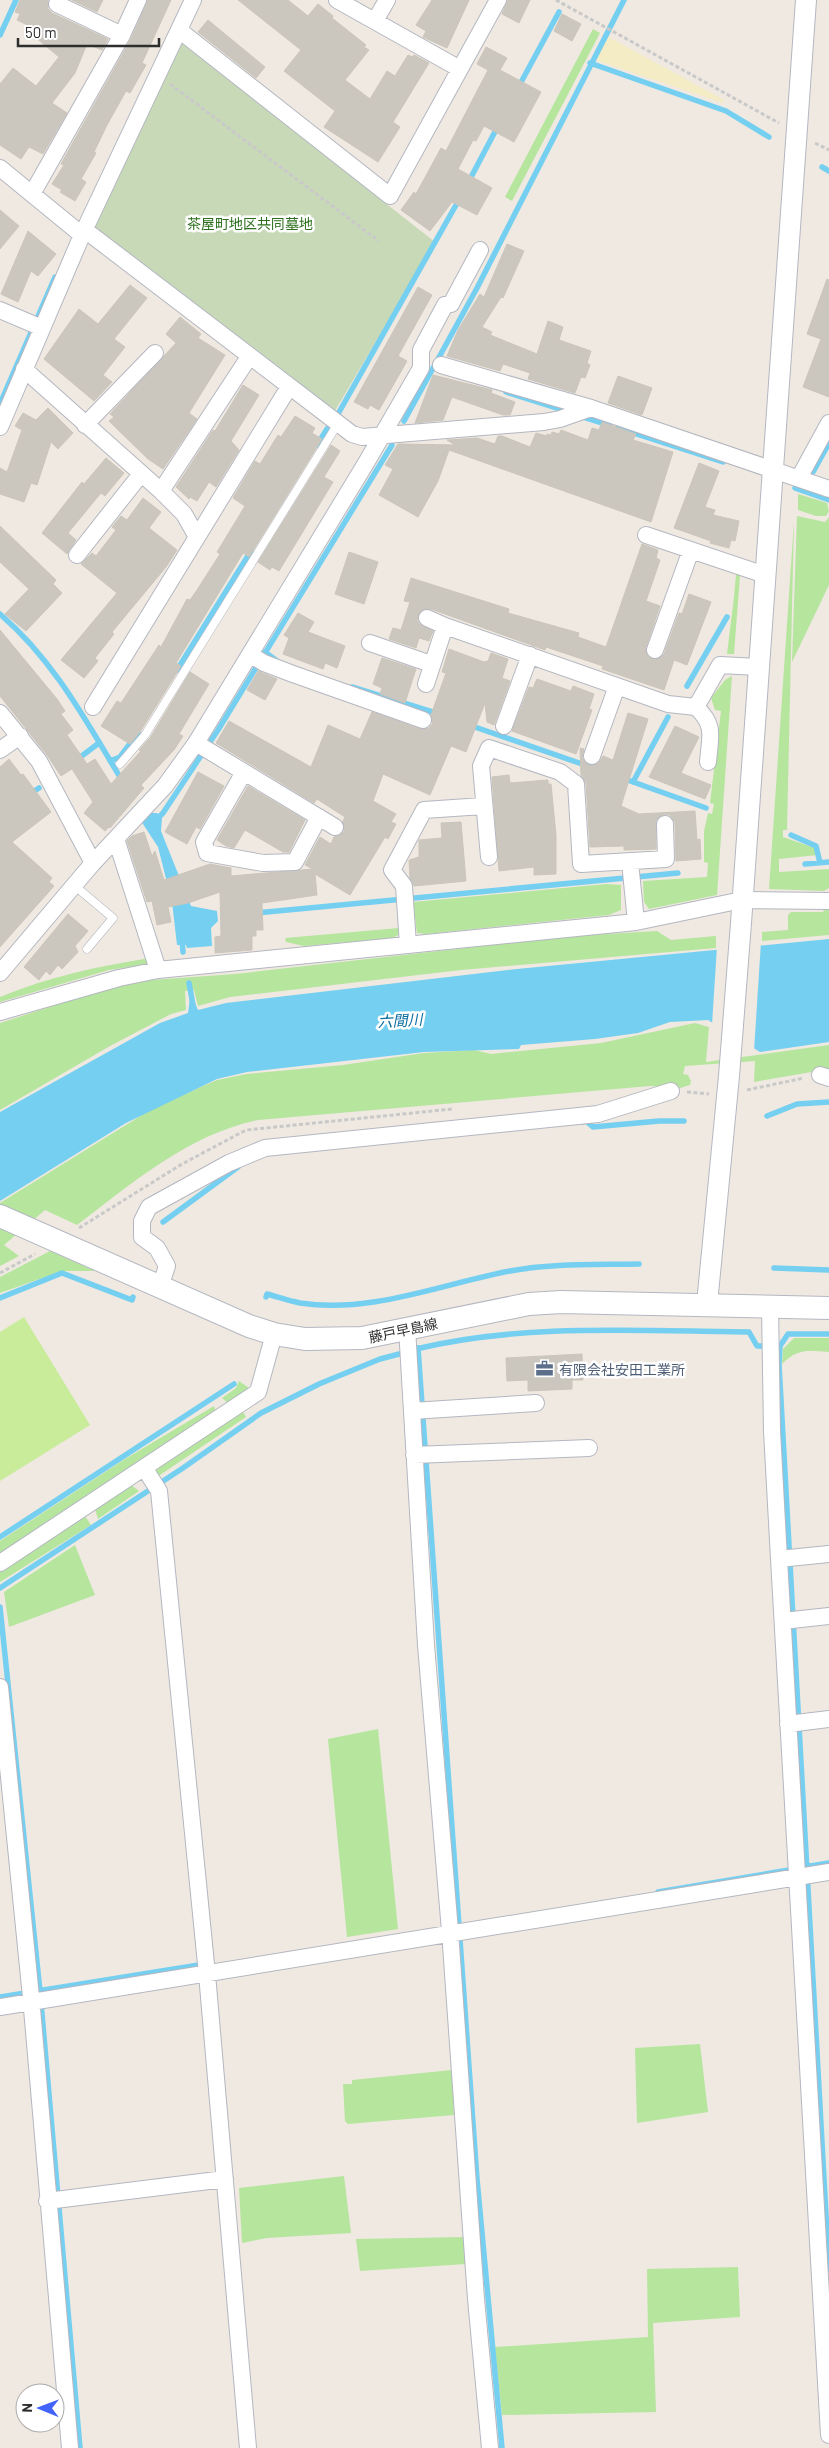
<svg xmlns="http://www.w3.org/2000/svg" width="829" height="2448" font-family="Barlow,'Noto Sans JP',sans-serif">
<rect width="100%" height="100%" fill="#efe9e1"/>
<path fill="#b6e59e" d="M593,29L600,33L512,201L505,197Z
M798,494L827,503L829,511L826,516H816L798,510Z
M797,516L825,522L829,517V585L792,662Z
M794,521L787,830H783V837L815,848L817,855L779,859V872L829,869V888L824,891L769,889Z
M736,575H740L734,654H727C730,627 734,602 736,575Z
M732,676L717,895L649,909L644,902L643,881L707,877L708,863L704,862V831L708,813L712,814L714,804L710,803L721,711L715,710L711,698L725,680Z
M606,884L621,885V910L609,915L426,934L417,933L413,902Z
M824,910H829V935L762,941V932L788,930V915L791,912H823Z
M399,928L398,935L393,938L304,946L286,942L285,938Z
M657,931L671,940L716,936V948L461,970L230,997L198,1006L194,990L185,991L186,1010L171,1014L110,1046L0,1110V1023L90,994L137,981L235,974L573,936Z
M150,958V964L109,970L0,1002V997C48,977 99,966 150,958Z
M695,1023L709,1027L706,1062L829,1045V1069L754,1082L755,1061L685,1066L683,1074L688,1075L691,1081L690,1085L680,1088L650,1086L258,1120C189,1134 132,1183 77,1225L45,1210L4,1245L19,1256L0,1266V1203L155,1107L217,1080L247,1074L343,1065L424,1053L474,1050L491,1054L601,1043Z
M50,1251L95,1271H62L0,1293V1277Z
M794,1338H829V1352C808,1351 798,1348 782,1364L783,1349Z
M239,1381L249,1388L230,1405L222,1398L236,1388Z
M214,1406L216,1412L0,1554V1541L125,1459Z
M243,1412L246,1417L157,1477L155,1469Z
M131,1485L139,1491L98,1519L95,1509Z
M85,1516L91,1525L0,1582V1568Z
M75,1545L95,1595L9,1627L4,1592Z
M378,1729L398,1929L347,1937L328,1739Z
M700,2044L708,2112L637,2123L635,2048Z
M452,2070L454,2115L348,2124L345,2121L343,2084H352V2080Z
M344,2176L351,2233L267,2238L242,2243L239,2188Z
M464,2237L466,2264L360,2271L356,2239Z
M738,2267L740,2317L653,2323L656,2412L502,2415L495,2347L648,2337L647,2269Z"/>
<path fill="#f3ecc5" d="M607,36L724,100L723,103L595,60Z"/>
<path fill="#c8d9b8" d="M180,42L435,242L333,414L93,226Z"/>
<path fill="#c9ec9a" d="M24,1317L90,1425L0,1481V1332Z"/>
<path fill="#75cff0" d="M150,813H157L162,818L161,831L191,906L217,911L218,921L211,928L212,946L187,948L186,945H177L172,902L158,847L141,821Z
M829,939V1042L760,1052L708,1020L670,1022L638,1033L595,1039L521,1045L519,1049L424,1052L247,1072L217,1079L126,1123L0,1201V1112L160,1023L188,1013L190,998H193L198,1010L226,1003L517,969Z"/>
<path fill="#efe9e1" d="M761,942L754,1051L712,1025L717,946Z"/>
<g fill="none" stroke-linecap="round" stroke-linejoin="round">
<path stroke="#75cff0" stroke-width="5.5" d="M0,35L16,0
M590,63L726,111L769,137
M519,86L559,12
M822,167L829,171
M469,181L498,126
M506,392L569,412
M0,404L55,277
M338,414L460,198
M580,416L609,425
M404,421L477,288L624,0
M618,428L723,462
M317,445L327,429
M813,472L829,443
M795,488L829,500
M0,614C54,660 87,723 123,782
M265,652L277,661
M177,670L251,551
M687,686L727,617
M352,687L439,714
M469,725L588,766
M75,761L99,743
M110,761L120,757L138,733
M622,778L706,808
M633,782L668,717
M30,794L39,788
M155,821L163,813L218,730L392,445
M791,835L816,846L820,863
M805,864L829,862
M256,913L678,873
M182,939L183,952
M189,983L193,1005
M767,1116L797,1104L829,1102
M582,1122L586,1121L593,1127L659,1121H684
M163,1222L238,1167
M774,1268L829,1270
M266,1297L267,1294C278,1297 289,1301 300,1303C371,1314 441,1284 510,1271C552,1263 596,1265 639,1264
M0,1298L62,1273L132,1300L133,1297
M780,1346L779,1364L829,2269
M418,1348L477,2179L502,2448
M416,1349C524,1323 639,1331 749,1332L757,1346H780L788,1334H829
M0,1537L234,1384
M0,1588L183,1468L261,1413L319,1384L380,1359L407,1352
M0,1607L40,1991L80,2448
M804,1867L829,1863
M658,1892L795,1869
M0,1997L205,1964"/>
</g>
<path fill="#cbc7bf" stroke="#cbc5ba" d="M20,0H48V9L52,13L108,39L102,50L87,44L75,73L52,103L67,113L43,154L29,147L21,159L0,145V84L13,68L36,86L59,57L35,37L38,30L17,20L20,14L15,12Z
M72,0H103L97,12Z
M148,0H171L142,63L146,65L130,93L126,91L107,125L94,152L96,153L81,179L86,182L75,201L60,192L62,190L52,184L64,165L61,164L131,39Z
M238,0H288L308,16L318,4L333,16L332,18L366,45L364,47L369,50L345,80L370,99L387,71L395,76L408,55L412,57L414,55L429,63L393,122L400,127L378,162L324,127L335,111L284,71L301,50Z
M432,0H469L447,48L423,37L426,31L416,25Z
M508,0H530L519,23L502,14Z
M562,14L581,24L572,41L554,31Z
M208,20L265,67L256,78L198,32Z
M486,47L507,58L500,70L541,92L514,142L484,126L476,141L473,140L458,169L492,188L477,215L452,202L430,231L401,210L414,192L416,194L441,148L446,151L488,70L477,64Z
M0,210L19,226L0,249Z
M28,231L56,254L38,276L31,271L18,302L1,294Z
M507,244L524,251L503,298L501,297L482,327L492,332L490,335L537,354L548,321L563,327L559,340L591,351L587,363L590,365L585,378L581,377L575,393L528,379L530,373L503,364L500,371L447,356L458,330L480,294L484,297Z
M827,279L829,280V397L803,387L821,339L807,334Z
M130,285L147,298L114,339L125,347L103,375L112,382L94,401L44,359L79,309L98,324Z
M418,287L432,295L398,356L407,361L379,410L370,405L368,409L354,402Z
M180,317L201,334L198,338L225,355L189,413L197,419L163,469L148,459L109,421L114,417L110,414L176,343L166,334Z
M433,375L492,390L491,393L515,402L510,415H503L452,397L443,420L415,423Z
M618,376L652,388L642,415L608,403Z
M243,385L259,395L231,441L239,450L216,487L209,482L197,501L190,497L189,499L176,487L213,430L215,431Z
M48,408L73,433L58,449L51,442L37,485L31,483L24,502L0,494V468L7,472L22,430L15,426L23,413L36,420Z
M295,416L315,428L312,433L322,439L249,557L243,553L176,663L181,666L140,732L130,744L101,726L117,701L121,703L159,645L161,647L187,599L190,600L197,590L220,554L217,552L245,506L233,498L255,461L260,464L278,435L281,437Z
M602,422L636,434L633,440L673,452L651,522L449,450L438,481L418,517L379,495L393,469L385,465L398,444L455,445L447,440L477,438L495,444L498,436H502L530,447L536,433L547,436V434L551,435L552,432L559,434L561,430L588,440L592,428L599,430Z
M331,445L340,451L324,477L333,482L279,571L272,567L270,570L258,562Z
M106,458L124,473L105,496L101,493L68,533L76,540L67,554L42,533L82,482L84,484Z
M699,463L719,471L705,507L715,510L713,515L739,521L735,541L731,540L729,548L710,543L711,541L674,528Z
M143,498L161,512L149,528L177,550L166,567L112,632L114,634L95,658L98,661L84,678L61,660L117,593L81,564L92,553L96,556L116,530L112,527L121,516L127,520Z
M0,526L56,580L53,584L62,593L26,631L5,614L29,589L0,562Z
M642,544L658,550L656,558L660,560L646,601L660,606L646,647L648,657L656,660L664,654L679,613L682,614L689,594L711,602L687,665L674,660L664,690L602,669L603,666L546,647L545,650L431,609L422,610L417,619L419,624L433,631L429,641L419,638L416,648L389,639L393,628L401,630L410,602L404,601L411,578L509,609L508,613L579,633L578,637L606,647Z
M349,552L378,562L364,604L335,594Z
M298,613L314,622L308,632L345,646L337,668L325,663L323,669L283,654L289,638L284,635Z
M0,630L57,699L65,711L61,714L73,730L67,735L87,764L95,759L111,784L141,751L139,750L150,738L190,672L209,684L179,734L183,736L174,750L141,785L144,788L110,828L109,827L105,831L84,813L93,802L72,769L61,776L47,755L0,696Z
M449,649L484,662L488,661L491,653L508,659L502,678L510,681L494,725L487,722L485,703L466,752L451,746L430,795L383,774L373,801L396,814L391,822L396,824L388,839L385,837L350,895L315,874L317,895L262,903L263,930H256V936H252V950L215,953V937L221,936L220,892L188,903L168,907L171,922L157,925L152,901L147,902L127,841L132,836L144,832L152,856L155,851L164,880L210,864L231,868V876L313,869L305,865L320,837L331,844L334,837L344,832L343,821L345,817L317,799L314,803L216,743L229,721L311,767L328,725L360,739L372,712L420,729L429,728L433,723L431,715L446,673L442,672Z
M382,658L416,669L405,703L380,694L382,688L373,684Z
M258,671L277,679L265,700L247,690Z
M537,679L571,691L573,686L594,694L589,709L592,710L576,754L512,731L529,687L533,688Z
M628,713L648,719L621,806L639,814L695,811L697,840L700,839L701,859L676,861L675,823L670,815L665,814L656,820V849L624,850V846L590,847L586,783L581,775L580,748L584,749L582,758L588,765L598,764L603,756L613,760Z
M675,726L699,737L681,773L711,785L705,799L649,777Z
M9,759L21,775L23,774L51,812L12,842L52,878L49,882L54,886L0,947V767Z
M198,772L224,786L200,829L196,827L187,844L165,832Z
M509,775L510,783L548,780V784H551L556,835V874L534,875V867L499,871L492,777Z
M248,786L305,820L289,852H283L245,830L234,848L226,846L217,840Z
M461,822L466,881L414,886L410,878L409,860L419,857V840L442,838L441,823Z
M68,914L88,931L75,946L78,952L62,969L58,965L50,975L46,971L39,980L24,967Z
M582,1354L583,1380H572V1389L528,1391V1380L507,1381L506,1358Z"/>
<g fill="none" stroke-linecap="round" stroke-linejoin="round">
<defs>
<path id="service" d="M120,764L145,735L337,425
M75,886L113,918L87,949"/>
<path id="minor" d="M59,0L57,4L122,35
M337,0L460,69
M375,21L387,0
M179,30L390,196L498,0
M0,168L82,235
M32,194L122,35L138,0
M85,230L352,434L362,437L544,422L560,419L591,408L829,489
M0,310L42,328
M441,365L591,408
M24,369L161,491L184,514L197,537
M85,425L155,353
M0,427L82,235L193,0
M799,478L829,423
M161,491L249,357
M646,535L765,575
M77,555L141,474
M427,618L445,626
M370,643L431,664
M655,650L691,550
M251,655L264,663L293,674L423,720
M426,684L445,626L668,704L696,707L720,665L758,667
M93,707L289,387
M696,707C716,726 710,736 708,762
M0,713L39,761L93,863
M504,726L530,655
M196,743L335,827
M0,750L20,736
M592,756L617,686
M244,772L204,842L207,853L263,863L295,862L319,817
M116,839L158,970
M489,857L481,766L489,748L560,772L576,784L581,864L666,859L665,824
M630,862L636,922
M408,945L404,886L392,870L424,810L483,806
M0,973L93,863L165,786L196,743L366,463L421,368V350L445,305L451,304L480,250
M0,1012L119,978L158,970L636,922L742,900L829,901
M820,1075L829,1078
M160,1287L167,1266L157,1248L142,1237V1221L149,1207L229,1163L265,1148L598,1114L671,1091
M770,1306L772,1431L779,1559L829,2435
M407,1328L426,1645L450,1931L476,2299L490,2448
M412,1411L536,1403
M414,1455L589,1448
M145,1469L159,1491L207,1974L248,2448
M779,1559L829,1554
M0,1563L258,1392L274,1334
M783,1621L829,1616
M0,1687L31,1997L70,2448
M788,1724L829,1719
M0,2007L829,1872
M47,2201L225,2179"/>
<path id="tertiary" d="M707,1304L729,1076L741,923L806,0"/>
<path id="secondary" d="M0,1216L249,1326L274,1334L305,1339L362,1338L529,1304L561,1302L829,1308"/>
</defs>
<use href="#service" stroke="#b4b7c1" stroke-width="9"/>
<use href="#minor" stroke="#b4b7c1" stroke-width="18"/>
<use href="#tertiary" stroke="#b4b7c1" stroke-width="22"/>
<use href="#secondary" stroke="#b4b7c1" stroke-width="24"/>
<path stroke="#c9c9c9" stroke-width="3" stroke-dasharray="4 2.5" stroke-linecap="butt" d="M556,0L779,123
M170,84L379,241
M815,143L829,150
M747,1090L804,1078
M687,1092L709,1094
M79,1228L182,1164L246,1130L452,1109
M0,1273L35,1254"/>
<use href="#service" stroke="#fff" stroke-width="8"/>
<use href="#minor" stroke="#fff" stroke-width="16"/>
<use href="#tertiary" stroke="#fff" stroke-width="20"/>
<use href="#secondary" stroke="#fff" stroke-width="22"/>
</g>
<defs>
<symbol id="office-bare" viewBox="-9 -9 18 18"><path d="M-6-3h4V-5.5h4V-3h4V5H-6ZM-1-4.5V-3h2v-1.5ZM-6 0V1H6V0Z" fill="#5c6f8a" stroke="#fff" stroke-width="2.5" paint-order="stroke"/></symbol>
</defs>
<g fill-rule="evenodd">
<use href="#office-bare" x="532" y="1356" width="25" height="25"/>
</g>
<g text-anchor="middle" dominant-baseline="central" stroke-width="5" stroke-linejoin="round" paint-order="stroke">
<g font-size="14" fill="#2c6e1b" stroke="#fff">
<text x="250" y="223">茶屋町地区共同墓地</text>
</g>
<g font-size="14" fill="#2e2e2e" stroke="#fff">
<text transform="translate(403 1330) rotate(-12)">藤戸早島線</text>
</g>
<g font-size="14" fill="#4e5e75" stroke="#fff" text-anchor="start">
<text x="559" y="1369">有限会社安田工業所</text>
</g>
<g font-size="15" font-style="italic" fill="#0d6fa3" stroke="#fff">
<text transform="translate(400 1020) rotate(-3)">六間川</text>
</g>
</g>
<g transform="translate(40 2408) rotate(271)"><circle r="24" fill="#ffffff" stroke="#ababab"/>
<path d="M0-4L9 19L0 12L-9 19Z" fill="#4264fb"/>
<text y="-8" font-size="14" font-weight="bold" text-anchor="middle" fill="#2e2e2e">N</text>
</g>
<path d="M18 38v8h141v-8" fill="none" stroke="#2e2e2e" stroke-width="2.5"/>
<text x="25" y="38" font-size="15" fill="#2e2e2e" stroke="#ffffff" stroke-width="4" paint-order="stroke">50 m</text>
</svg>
